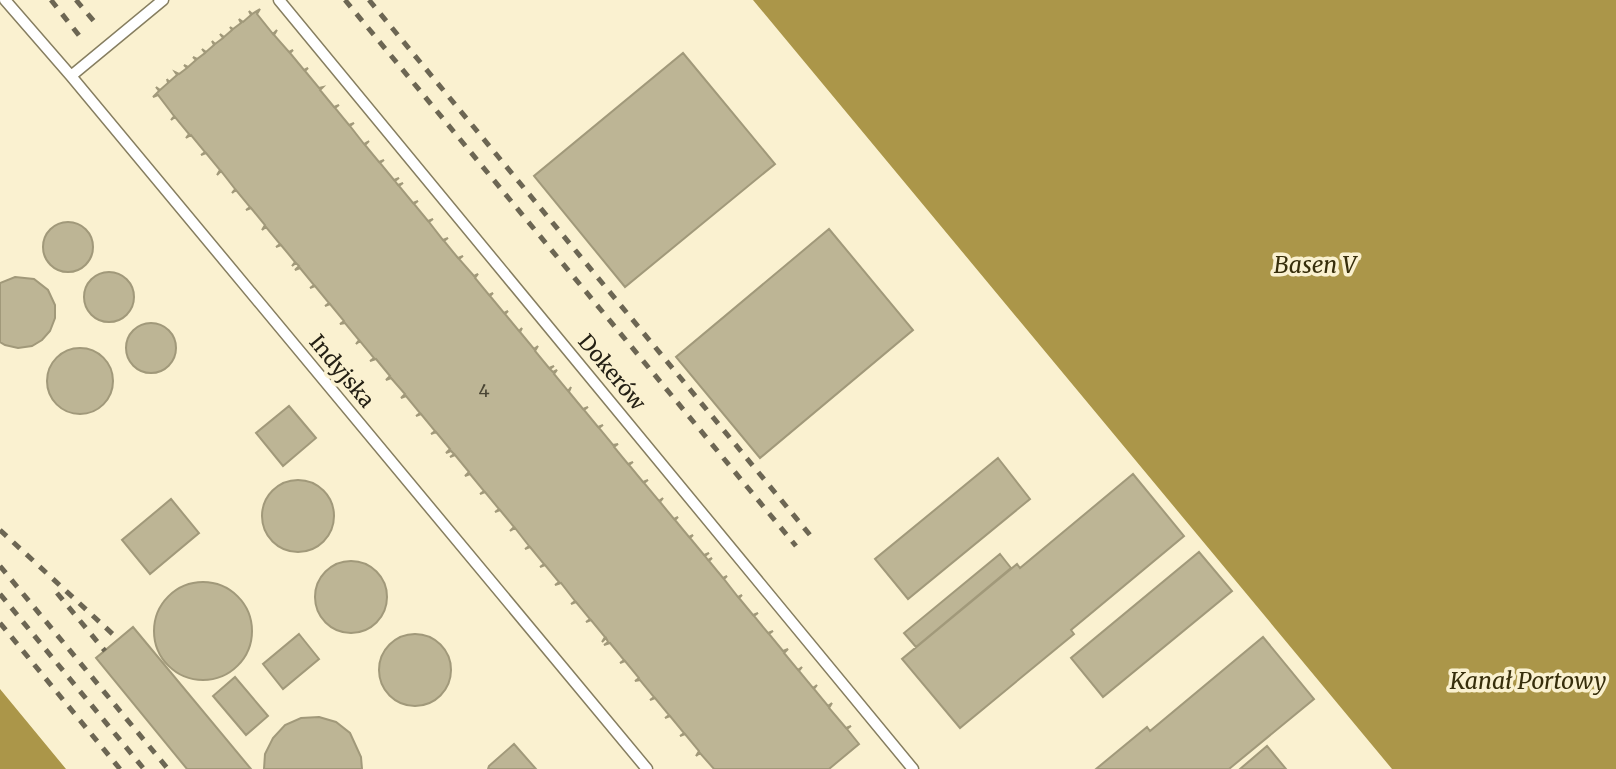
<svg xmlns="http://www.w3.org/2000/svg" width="1616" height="769" font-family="Merriweather,serif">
<rect width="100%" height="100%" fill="#faf1d0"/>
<path fill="#ab9649" d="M753,0H1616V769H1392Z
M0,689L66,769H0Z"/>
<path fill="#bdb595" stroke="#a1997a" stroke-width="2" d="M260,9L257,14L273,34L277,30L274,35L289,52L293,50L290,53L304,70L308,68L305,71L319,88L323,87L320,90L334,107L339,105L335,108L349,125L354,123L350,126L364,144L369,141L365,145L379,162L384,160L380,163L394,180L399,178L395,181L398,185L403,183L399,186L413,203L418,201L414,204L428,221L433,219L429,222L443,240L448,238L444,241L458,258L463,256L459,259L474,276L478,274L475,278L489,295L493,293L490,296L504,313L508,311L505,314L519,331L522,328L520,332L534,349L538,346L535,351L549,368L554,366L550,369L553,372L557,370L554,374L568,391L571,387L569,392L583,409L588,407L584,410L598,427L603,425L599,428L613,445L618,444L614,447L628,464L633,462L629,465L643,482L648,480L644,483L659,501L663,498L660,502L674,519L678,517L675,520L689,537L693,535L690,538L704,555L709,553L705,556L708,560L712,558L709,561L723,578L727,576L724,579L738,597L742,595L739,598L753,615L758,613L754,616L768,633L773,631L769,634L783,651L788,649L784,653L798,670L802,667L799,671L813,688L817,685L814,689L828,706L832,703L829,708L846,728L851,726L847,729L859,744L829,769H714L700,753L696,756L699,751L685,734L680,736L684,733L670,716L665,718L669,715L655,698L650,700L654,697L640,680L635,681L639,678L625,661L620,663L624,660L610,643L604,645L608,642L606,638L602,642L605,637L591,620L586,622L590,619L576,602L571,604L575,601L561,583L555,585L559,582L545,565L540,567L544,564L530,547L525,549L529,546L515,528L510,531L514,527L500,510L495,512L499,509L485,492L480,494L484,491L470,474L465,476L469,472L455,455L450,457L454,454L451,451L446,453L450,449L436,432L431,434L435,431L421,414L416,416L420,413L406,396L401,398L405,394L391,378L386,380L390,376L376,359L370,361L374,358L360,341L356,344L359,340L345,323L340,324L344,321L330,304L325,306L329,303L315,286L310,288L314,285L300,268L295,270L299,266L296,263L292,266L295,262L281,245L276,247L280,244L266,227L262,230L265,225L251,208L246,210L250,207L236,190L232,193L235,189L221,171L217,175L220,170L206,153L201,155L205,152L191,135L186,138L189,134L175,117L171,120L174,116L158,95L153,97L159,91L156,87L160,90L168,83L167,79L169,82L177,75L175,72L179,74L187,68L184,65L188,67L196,60L193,57L197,59L205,53L202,49L206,52L214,45L212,41L215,44L223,38L220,34L224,37L232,30L230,27L233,29L241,23L239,19L243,22L251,15L249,11L252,14Z
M683,53L775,164L625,287L534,176Z
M43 247a25 25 0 1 1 50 0a25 25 0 1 1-50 0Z
M829,229L913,330L760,458L676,357Z
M84 297a25 25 0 1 1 50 0a25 25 0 1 1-50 0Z
M15,277L34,279L48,290L55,305V318L50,331L42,340L32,346L18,348L5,345L0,342V283Z
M126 348a25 25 0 1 1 50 0a25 25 0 1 1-50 0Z
M47 381a33 33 0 1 1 66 0a33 33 0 1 1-66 0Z
M289,406L316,438L283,466L256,433Z
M998,458L1030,499L908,599L875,559Z
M1133,474L1184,536L1071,630L1074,634L960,728L902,659L1017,564L1020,568Z
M262 516a36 36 0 1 1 72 0a36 36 0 1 1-72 0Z
M171,499L199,533L150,574L122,540Z
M1199,552L1232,591L1103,697L1071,658Z
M1000,554L1011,568L916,647L904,633Z
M315 597a36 36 0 1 1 72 0a36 36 0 1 1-72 0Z
M154 631a49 49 0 1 1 98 0a49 49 0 1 1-98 0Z
M133,627L251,769H187L96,658Z
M379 670a36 36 0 1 1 72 0a36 36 0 1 1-72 0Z
M299,634L319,659L283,689L263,664Z
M1263,637L1314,699L1229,769H1096L1147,727L1150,731Z
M235,677L268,716L246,735L213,696Z
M319,717L336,722L350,733L361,757L362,769H264L265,754L273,738L285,725L301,718Z
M514,744L536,769H488L489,766Z
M1267,746L1286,769H1240Z"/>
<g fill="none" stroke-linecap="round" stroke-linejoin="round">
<defs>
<path id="lane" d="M5,0L71,76L647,769
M279,0L913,769
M71,76L163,0"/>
</defs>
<use href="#lane" stroke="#867e60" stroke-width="13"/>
<use href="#lane" stroke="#fff" stroke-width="10"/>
<path stroke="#6c6653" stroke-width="5" stroke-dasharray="9 9" stroke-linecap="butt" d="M51,0L81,38
M76,0L98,26
M345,0L796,546
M369,0L810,535
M0,530L118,639
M0,566L168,769
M57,593L105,651
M0,594L144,769
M0,623L120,769"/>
</g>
<g text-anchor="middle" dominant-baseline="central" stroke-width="7" stroke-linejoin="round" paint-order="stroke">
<g font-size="18" fill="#4a4534">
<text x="484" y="390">4</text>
</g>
<g font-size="21" fill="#242014" stroke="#faf1d0">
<text transform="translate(342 371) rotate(50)">Indyjska</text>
<text transform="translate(612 372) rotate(50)">Dokerów</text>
</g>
<g font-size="23" font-style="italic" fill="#372e0b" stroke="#faf1d0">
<text x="1315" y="264">Basen V</text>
<text x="1528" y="680">Kanał Portowy</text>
</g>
</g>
</svg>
